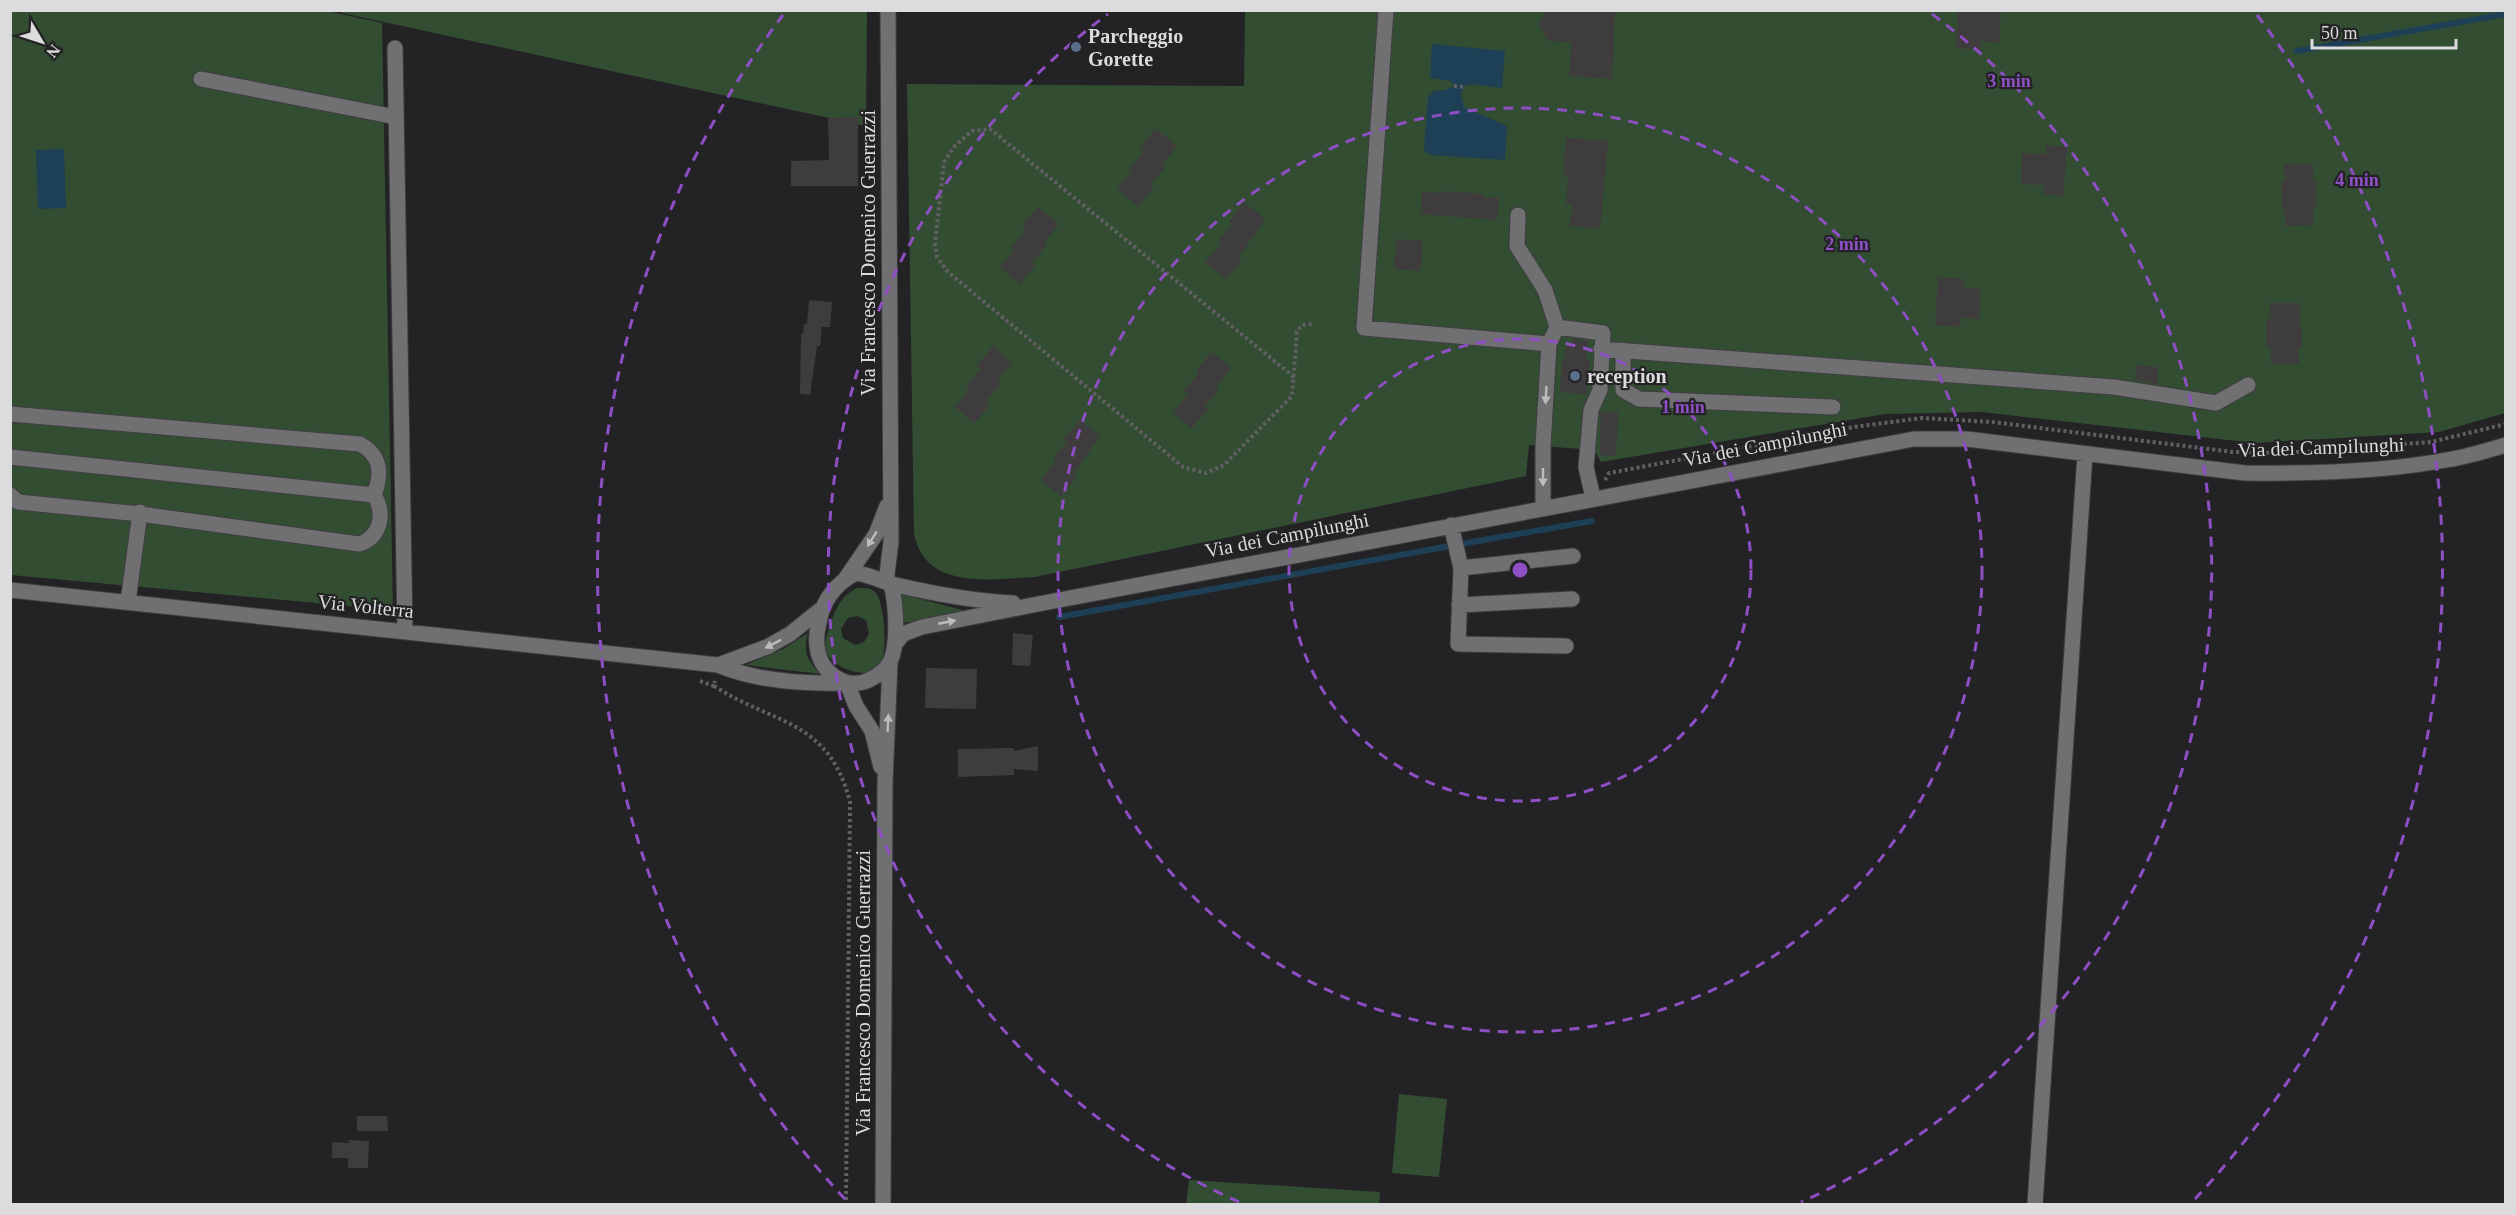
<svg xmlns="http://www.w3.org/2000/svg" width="2516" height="1215" font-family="Georgia,serif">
<rect width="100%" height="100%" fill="#232325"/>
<path fill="#334d32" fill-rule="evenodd" d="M322,10L382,23L393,610L11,575L10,11Z
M343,10L867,11L866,126L342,13Z
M1245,10L2505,11V413L2439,432L2255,443L1982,412L1885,414L1601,462L1594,450L1529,445L1526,476L1035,577C991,579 926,591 914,534L907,84L1244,86Z
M858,588C864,588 870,587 875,592C885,602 889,658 878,668C869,677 854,672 844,668C834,664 825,655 824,645C831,625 835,596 858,588ZM857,616L866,620L869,634L864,642L855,645L843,638L841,629L848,618Z
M901,594L970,612V615L902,623Z
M808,633C803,652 807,661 821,674L746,665L783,649Z
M1399,1094L1447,1099L1439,1177L1392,1173Z
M1189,1180L1380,1192L1379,1204H1186Z"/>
<path fill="#1d4056" d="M1432,44L1505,51L1502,88L1472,84L1464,86L1461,94L1464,107L1507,126L1505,160L1431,155L1424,151L1428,97L1434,91L1445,90L1454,86L1451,81L1430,78Z
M64,149L66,208L38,209L36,150Z"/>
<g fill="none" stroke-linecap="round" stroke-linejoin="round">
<path stroke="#1d4056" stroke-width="6" d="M2297,51L2506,14
M1461,544L1592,521
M1059,617L1450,546"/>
</g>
<path fill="#3f3c3d" d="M1547,10H1615L1612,79L1569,76L1572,42L1548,41L1539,24Z
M1958,10L2001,11L1999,43L1981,41L1980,50L1956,48Z
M858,117V186H791V161L829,160L828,118Z
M1156,129L1177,146L1162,165L1165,167L1151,184L1154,187L1138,206L1117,189L1132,171L1130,168L1144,151L1140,148Z
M1566,138L1608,141L1600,229L1570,226L1572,205L1566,204L1568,176L1563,175Z
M2046,145L2067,147L2063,196L2043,194L2044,185L2021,184L2022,153L2046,154Z
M2313,164V181H2316L2317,207L2313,208V225L2285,226V209H2282L2281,181H2285L2284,165Z
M1443,191L1484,194V197L1499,198L1497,220L1421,214L1422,192L1442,193Z
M1244,202L1265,219L1239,257L1242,260L1226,279L1205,263L1221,244L1218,242L1232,224L1229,222Z
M1038,207L1059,224L1044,242L1047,244L1032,262L1035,265L1020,284L1000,267L1014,250L1011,248L1026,230L1022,226Z
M1397,239L1423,241L1420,271L1394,269Z
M1938,277L1964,279L1963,287L1981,289L1979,319L1961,318L1960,327L1935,325Z
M809,300L832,302L830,327H822L820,346H817L810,395L800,394L801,334H803L804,324H807Z
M2270,303H2299L2302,347H2298L2299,364H2271V347H2267V319H2271Z
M1572,339L1588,341L1586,359L1590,360L1587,394L1560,392L1562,359H1565L1566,346H1571Z
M993,346L1012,363L997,381L1001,383L986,401L990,405L974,423L955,407L969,389L966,386L981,369L977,366Z
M1211,352L1231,368L1216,386L1219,389L1205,406L1208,409L1192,428L1173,413L1188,394L1184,391L1199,373L1196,371Z
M2136,365L2158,367L2157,384L2135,380Z
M1601,412H1618L1616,456L1600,455Z
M1080,420L1100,436L1073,474L1077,476L1061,496L1041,480L1056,462L1053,459L1067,442L1064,439Z
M1013,633L1033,635L1030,666L1012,665Z
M926,668L977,669L976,709L925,708Z
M1038,746V771L1014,769V775L958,777V749L1014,748V751Z
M357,1116H387L388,1131H357Z
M348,1140L369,1141L368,1168H348V1158H332V1142L349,1143Z"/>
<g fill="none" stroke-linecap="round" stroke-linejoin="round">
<defs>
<path id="minor" d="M1386,10L1364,328L1549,344
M395,48L405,631
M201,79L396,117
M1518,215L1517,246L1545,290L1557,327
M1601,349L2114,387L2216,403L2248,385
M1623,350V390L1639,399L1833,407
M10,414L360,444C382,456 382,474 374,495C386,514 380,538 359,544L140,514L18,502L10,495
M10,457L374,495
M1543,508V446L1549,344L1557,327L1603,333L1600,390L1591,410L1586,467L1593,498
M1451,525L1461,568L1458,644L1566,646
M1461,568L1573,556
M846,578L876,534L887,506
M886,582L891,542L888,10
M891,584C896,604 899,644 890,662C886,670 877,676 869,680C846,691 819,672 817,646C816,638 817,630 819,623C822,601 836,583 856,573C871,575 882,582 896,585C935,594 972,601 1013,603
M10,590L718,665C756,681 802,684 843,683
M128,602L140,512
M1459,605L1572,599
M895,644L903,634L922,627L1038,604L1914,439H1967L2245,473C2313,474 2385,472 2452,459C2470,456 2488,450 2506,445
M718,665L767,647L790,634L820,610
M847,683L856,706L872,731L881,767
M883,1204L885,782L890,663
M2035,1204L2085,454"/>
</defs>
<use href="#minor" stroke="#3e3e41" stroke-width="17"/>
<path stroke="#606062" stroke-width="4" stroke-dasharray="3 3" stroke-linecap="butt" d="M357,10H364
M1454,86L1464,87
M1294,377L990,129L972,131L954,147L944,162L935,243L937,257L948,272L1183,467L1206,473L1224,465L1292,396L1297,332L1302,325L1313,324
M1605,480L1609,473L1854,427L1922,418L1992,422L2233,452L2284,453L2431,442L2506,424
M700,681L714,686L715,681
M714,686C774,725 829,719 850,802L846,1204"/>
<use href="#minor" stroke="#706f72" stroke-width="15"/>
</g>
<defs><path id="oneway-solid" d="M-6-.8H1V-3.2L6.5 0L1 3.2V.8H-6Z" transform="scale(1.5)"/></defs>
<g fill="#bcbbbe">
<use href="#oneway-solid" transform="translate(1546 395) rotate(93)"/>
<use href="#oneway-solid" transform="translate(1543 477) rotate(90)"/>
<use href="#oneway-solid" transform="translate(872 539) rotate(122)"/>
<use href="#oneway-solid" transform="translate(947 622) rotate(-11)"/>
<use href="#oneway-solid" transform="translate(773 644) rotate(153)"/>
<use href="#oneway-solid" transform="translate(888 723) rotate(-87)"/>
</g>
<g fill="none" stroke="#8e4fc5" stroke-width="3" stroke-dasharray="10 8">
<circle cx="1520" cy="570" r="231"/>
<circle cx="1520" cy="570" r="462"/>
<path d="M1239 1202A692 692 0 0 1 1108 14M1932 14A692 692 0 0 1 1801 1202"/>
<path d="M845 1199A923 923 0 0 1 783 15M2257 15A923 923 0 0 1 2195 1199"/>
</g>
<g fill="#5c6f8a" stroke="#232325" stroke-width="2">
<circle cx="1076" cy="47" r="6"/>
<circle cx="1575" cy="376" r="6"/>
</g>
<g text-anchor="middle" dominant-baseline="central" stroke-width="4.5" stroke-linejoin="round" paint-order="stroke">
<g font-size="20" font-weight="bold" fill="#dcdcde" stroke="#232325" text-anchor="start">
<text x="1088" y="36">Parcheggio<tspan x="1088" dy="23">Gorette</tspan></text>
<text x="1587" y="376">reception</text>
</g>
<g font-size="20" fill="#dcdcde" stroke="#232325">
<text transform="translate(868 253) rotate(-90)">Via Francesco Domenico Guerrazzi</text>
<text transform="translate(1765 444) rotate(-11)">Via dei Campilunghi</text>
<text transform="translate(2321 447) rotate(-2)">Via dei Campilunghi</text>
<text transform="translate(1287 535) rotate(-11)">Via dei Campilunghi</text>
<text transform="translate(366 606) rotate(6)">Via Volterra</text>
<text transform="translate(863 993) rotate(-90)">Via Francesco Domenico Guerrazzi</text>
</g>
</g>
<circle cx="1520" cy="570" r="9" fill="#8e4fc5" stroke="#232325" stroke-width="3"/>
<g font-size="18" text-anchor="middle" font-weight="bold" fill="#8e4fc5" stroke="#232325" stroke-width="4.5" stroke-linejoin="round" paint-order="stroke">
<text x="2009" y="87">3 min</text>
<text x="2357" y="186">4 min</text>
<text x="1847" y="250">2 min</text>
<text x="1683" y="413">1 min</text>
</g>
<rect width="2516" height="1215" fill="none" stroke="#dcdcde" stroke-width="24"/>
<g transform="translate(42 42) rotate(129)" stroke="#232325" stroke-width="4.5" paint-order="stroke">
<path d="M0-4.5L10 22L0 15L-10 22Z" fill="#dcdcde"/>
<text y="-9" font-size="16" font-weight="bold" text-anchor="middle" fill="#dcdcde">N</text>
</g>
<path d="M2312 39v9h144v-9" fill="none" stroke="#dcdcde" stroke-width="3"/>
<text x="2321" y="39" font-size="18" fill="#dcdcde" stroke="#232325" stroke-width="4.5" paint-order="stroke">50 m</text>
</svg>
